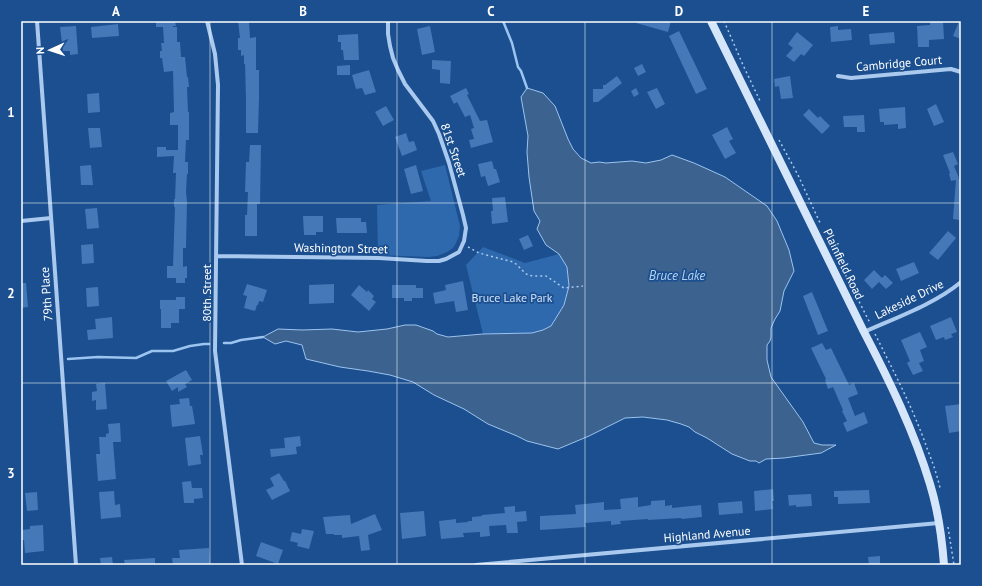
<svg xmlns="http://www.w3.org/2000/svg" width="982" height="586" font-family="'PT Sans',sans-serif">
<rect width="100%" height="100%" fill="#1b4f8f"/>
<path fill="#2e69ad" d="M445,165L460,226L459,236L455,245L453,248L447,252L437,256L428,257L378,255L377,205L431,201L421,171Z
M483,247L525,263L559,254L567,267L569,287L564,305L551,326L543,330L532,333L483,334L466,265Z"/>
<path fill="#3c6290" stroke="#9cc4f0" d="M527,88L543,93L555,106L568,139L573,149L581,158L591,163L599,162L606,163L632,161L646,163L661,160L672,155L694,163L725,177L767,206L777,221L789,250L794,271L784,291L780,311L775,319L771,328V337L770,341L767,345V360L771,377L803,422L814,443L822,445H836L821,453L784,458L766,459L759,463L756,461H750L732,454L707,438L695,432L689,427L681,424L667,420L643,417L625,418L589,436L558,449L527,441L517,436L488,424L464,409L434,395L413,382L390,375L368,371L340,367L306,359L302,345L286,341L275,344L263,337L278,329L302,330L332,329L358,332L387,329L405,325H416L433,331L437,334L448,337L483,334L532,333L543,330L551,326L564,305L569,286L567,267L559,254L546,245L537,229L540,221L534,211L529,177L527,152L528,136L521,97Z"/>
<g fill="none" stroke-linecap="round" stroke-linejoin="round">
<path stroke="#9cc4f0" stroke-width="2.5" d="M503,21L512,43L518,67L521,71L527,88
M224,343H231L241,340L263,337
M68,359L98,357L136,358L152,351H173L190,346L204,344H209"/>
</g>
<path fill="#4478b7" d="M156,21H175L176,26H173V27H177V42H180L181,57H185L187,77H188L189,87H187L188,112H189V140H186L185,162H188V174H187L186,192L187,201L186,248H183V267L187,266V278H185V283H176V278H167V266H173L175,207H174V199H175L176,173H173L174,156L157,157V147H166V150H178V125H170V113L174,112L173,71L164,72L162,58H160V51H162L161,43H164L163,27H156Z
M238,21H249L250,38L256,37V70H259V98L258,133H246V99L245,64H244V55L241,56V50H238V38H240Z
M636,21H671L668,32L636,23Z
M943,21L944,39L929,40V47H918L917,26L930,25V22Z
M959,21H961V39L953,36Z
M118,24L119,36L92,38L91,27Z
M76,26L78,54L70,55V51H63L60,27Z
M430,26L435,52L422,55L417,29Z
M838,26V30L851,29L852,40L831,42L830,27Z
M679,31L707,89L696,94L669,36Z
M797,32L813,45L804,56L801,54L794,62L786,56L793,48L788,44Z
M894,32L895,43L870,45L869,34Z
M358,34L359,60H344L343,50H341V42H338V35Z
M432,60L451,61L450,84L440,83V70L432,69Z
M642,64L646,72L638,76L634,68Z
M350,65V75H337V66Z
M369,70L376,92L365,95L362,88L356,89L352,75Z
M617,76L622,83L598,102H593V89H603V85H605Z
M790,76L793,98L781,99L779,86L775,87L774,79Z
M466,88L469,94L467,95L480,121L487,120L493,142L471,148L469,140L474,139L471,129L474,128L470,115L465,117L457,102L454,104L450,96Z
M636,88L639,94L634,97L631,91Z
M657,88L665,104L656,109L647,92Z
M99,93L100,112L88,113L87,94Z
M936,104L944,122L934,126L927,109Z
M386,106L394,120L383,126L375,112Z
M905,107L906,128L898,129V124L884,125V122H880L879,109Z
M809,109L818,118L820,116L830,126L822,134L803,115Z
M864,115L865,132H857V127H844L843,116Z
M727,127L733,139L729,141L736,153L725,159L712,135Z
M88,128H100L102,147L90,148Z
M406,133L409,142L414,141L417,150L402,156L395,137Z
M250,145H261L260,204H257V236H245V215H247L248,192H245L246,162H249Z
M953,152L958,164L954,166L959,178L958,179H961V204H960L959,220L953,219L956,180L951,181L949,174L950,173L943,155Z
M492,161L494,169H496L500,182L488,186L485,176L481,177L478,164Z
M91,165L93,185H81L80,166Z
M416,165L423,191L411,194L404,169Z
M505,197L508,222L492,224L491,211H493L492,198Z
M97,208L99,228L87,229L85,209Z
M303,216H323V232H316V235H304Z
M336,218H361V222H366L367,233H337Z
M948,231L956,238L938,260L929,253Z
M528,235L533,246L524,250L519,239Z
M93,244L94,263L82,264L81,245Z
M914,262L919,273L901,281L896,269Z
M874,270L882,278L885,275L893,283L886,289L879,282L872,289L864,280Z
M463,281L468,310L456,312L454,301L435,304L433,293L446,290L445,285Z
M21,283H26L28,307L21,308Z
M247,284L267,290L263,302L259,301L258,305H257L255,311L244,308L247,296L243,295Z
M334,284V303L309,304V285Z
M359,285L367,292L368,290L374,296L372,299L376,302L369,311L351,295Z
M392,285H416V288H423V298H412V301H404V298H392Z
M98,287L99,306L87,307L86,288Z
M812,292L828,331L818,335L803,296Z
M176,297H185V309H179V323H171V328H161V309H160V300H176Z
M112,317L113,338L88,340L87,330L96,329L95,319Z
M951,317L957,332L951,334L953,337L945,340L944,337L936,340L930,326Z
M920,332L927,347L920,350L924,361L919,363L923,371L913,375L907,363L910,361L901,340Z
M822,343L826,350L831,348L849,385L854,383L858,394L848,398L855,416L864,412L868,423L847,432L843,423L847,421L842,411L843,410L833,387L828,389L825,380L826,379L811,348Z
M186,370L192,380L185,384L187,387L178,392V387L172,391L166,381Z
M105,383L107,409L96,410V400L92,401V392L97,391L96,384Z
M189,398L190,406H192L195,424L172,427L170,405L180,404L179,399Z
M961,404V431L949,433L945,406Z
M120,423L121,442H113L116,479L98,481L96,454H100L99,437H106V434L109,433L108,424Z
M200,436L203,455H200L201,464L188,466L185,438Z
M300,436L301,446L296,447L297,454L271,457L270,449L285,448L284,438Z
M279,473L284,481H285L290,491L272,500L266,490L274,486L270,478Z
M191,481L192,488H202L203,498L194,499V503H184L182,482Z
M773,489L774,501H772L773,509L755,511L754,491Z
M869,490L870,503L838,504V497H834V491Z
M114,491L115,505L120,504L121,517L101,519L99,492Z
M37,492L38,510L27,511L25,493Z
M811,494L812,506L796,507V505L789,506L788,495Z
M638,497V507L651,505V501L665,500V506L672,505V508L701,505L702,517L682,519L681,518L648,520V519L620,521L621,524L611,525V521L585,523L586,527L540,530V516L576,514L575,505L604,502V510L621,509L620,499Z
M742,501L743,513L719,515L718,503Z
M515,506V512L526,511L527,521L517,522L518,533H507L506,525L489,526L490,536L480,537V532L463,533L464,537L441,539L439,521L456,519V523L468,522V521H472V517L482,516V515L505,513L504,507Z
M424,511L426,536L402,539L400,513Z
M375,514L382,530L368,535L370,550L361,551L359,536L342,538V535H334V534H326L323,517L350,515L351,524Z
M43,525L44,551L25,553L24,540H22V530L30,529V526Z
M302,529L314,531L309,549L297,546L298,543L290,541L292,532L301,534Z
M261,542L283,550L278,564L256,556Z
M209,548L210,565H173L172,558H180L179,550Z
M880,556V565H869L868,557Z
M112,557L113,565H101L100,558Z
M155,558V565H125L124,560Z"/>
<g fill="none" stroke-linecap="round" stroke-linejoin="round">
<path stroke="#a9c9ee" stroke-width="1.5" stroke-dasharray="2 3" stroke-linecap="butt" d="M724,21L743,65L761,103
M779,140L798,175L821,225
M468,247L479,253L513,262L516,264L525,273L528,275L533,276H546L564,288L583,286
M841,266L870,323
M875,334C894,372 914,410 928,451C933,463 937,475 940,488
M948,527L954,565"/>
<path stroke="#a9c9ee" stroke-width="4" d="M37,21L76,565
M207,21L215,54L218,85L215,351L242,565
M838,76L851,78L951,69L961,72
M21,221L51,218
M216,256L379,258L427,261H439L446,259L459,252L464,241L466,228L463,215L449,163L439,134L433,121L405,84L398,70L393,58L390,46L388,34V21
M864,332C895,318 935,304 961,282
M476,565L939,523"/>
<path stroke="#d6e6fa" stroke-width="8" d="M711,21L864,332C889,380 914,431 930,484C938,510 942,538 944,565"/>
</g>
<path fill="none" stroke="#fff" stroke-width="1" stroke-opacity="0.55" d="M210,21V565M397,21V565M585,21V565M772,21V565M21,203H961M21,383H961"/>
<g text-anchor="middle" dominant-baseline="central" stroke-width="3.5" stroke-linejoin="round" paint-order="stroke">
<g font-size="12" fill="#fff" stroke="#1b4f8f">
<text transform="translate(899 63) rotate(-5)">Cambridge Court</text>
<text transform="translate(454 150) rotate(71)">81st Street</text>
<text transform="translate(341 248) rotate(1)">Washington Street</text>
<text transform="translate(844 264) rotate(64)">Plainfield Road</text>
<text transform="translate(206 293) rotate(-90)">80th Street</text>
<text transform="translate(46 294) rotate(-94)">79th Place</text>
<text transform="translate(909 299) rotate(-26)">Lakeside Drive</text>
<text transform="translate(707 534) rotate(-5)">Highland Avenue</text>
</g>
<g font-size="12" fill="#cfe3fa" stroke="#1b4f8f">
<text x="512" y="297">Bruce Lake Park</text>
</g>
<g font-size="13" font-style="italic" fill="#b5d3f5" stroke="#1b4f8f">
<text x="677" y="275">Bruce Lake</text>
</g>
</g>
<rect width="982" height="586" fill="none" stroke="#1b4f8f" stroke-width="44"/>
<g transform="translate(50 50) rotate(267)" stroke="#1b4f8f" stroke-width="3" paint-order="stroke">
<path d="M0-3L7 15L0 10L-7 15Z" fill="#ffffff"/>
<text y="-6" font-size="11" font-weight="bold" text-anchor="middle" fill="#ffffff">N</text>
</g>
<rect x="22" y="22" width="938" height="542" fill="none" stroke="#fff" stroke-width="1.5"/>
<g font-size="13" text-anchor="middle" font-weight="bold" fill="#fff">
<text x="116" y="16">A</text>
<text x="303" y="16">B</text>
<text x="491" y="16">C</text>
<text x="679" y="16">D</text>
<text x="866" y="16">E</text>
<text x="11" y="117">1</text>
<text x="11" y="298">2</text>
<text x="11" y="478">3</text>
</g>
</svg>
